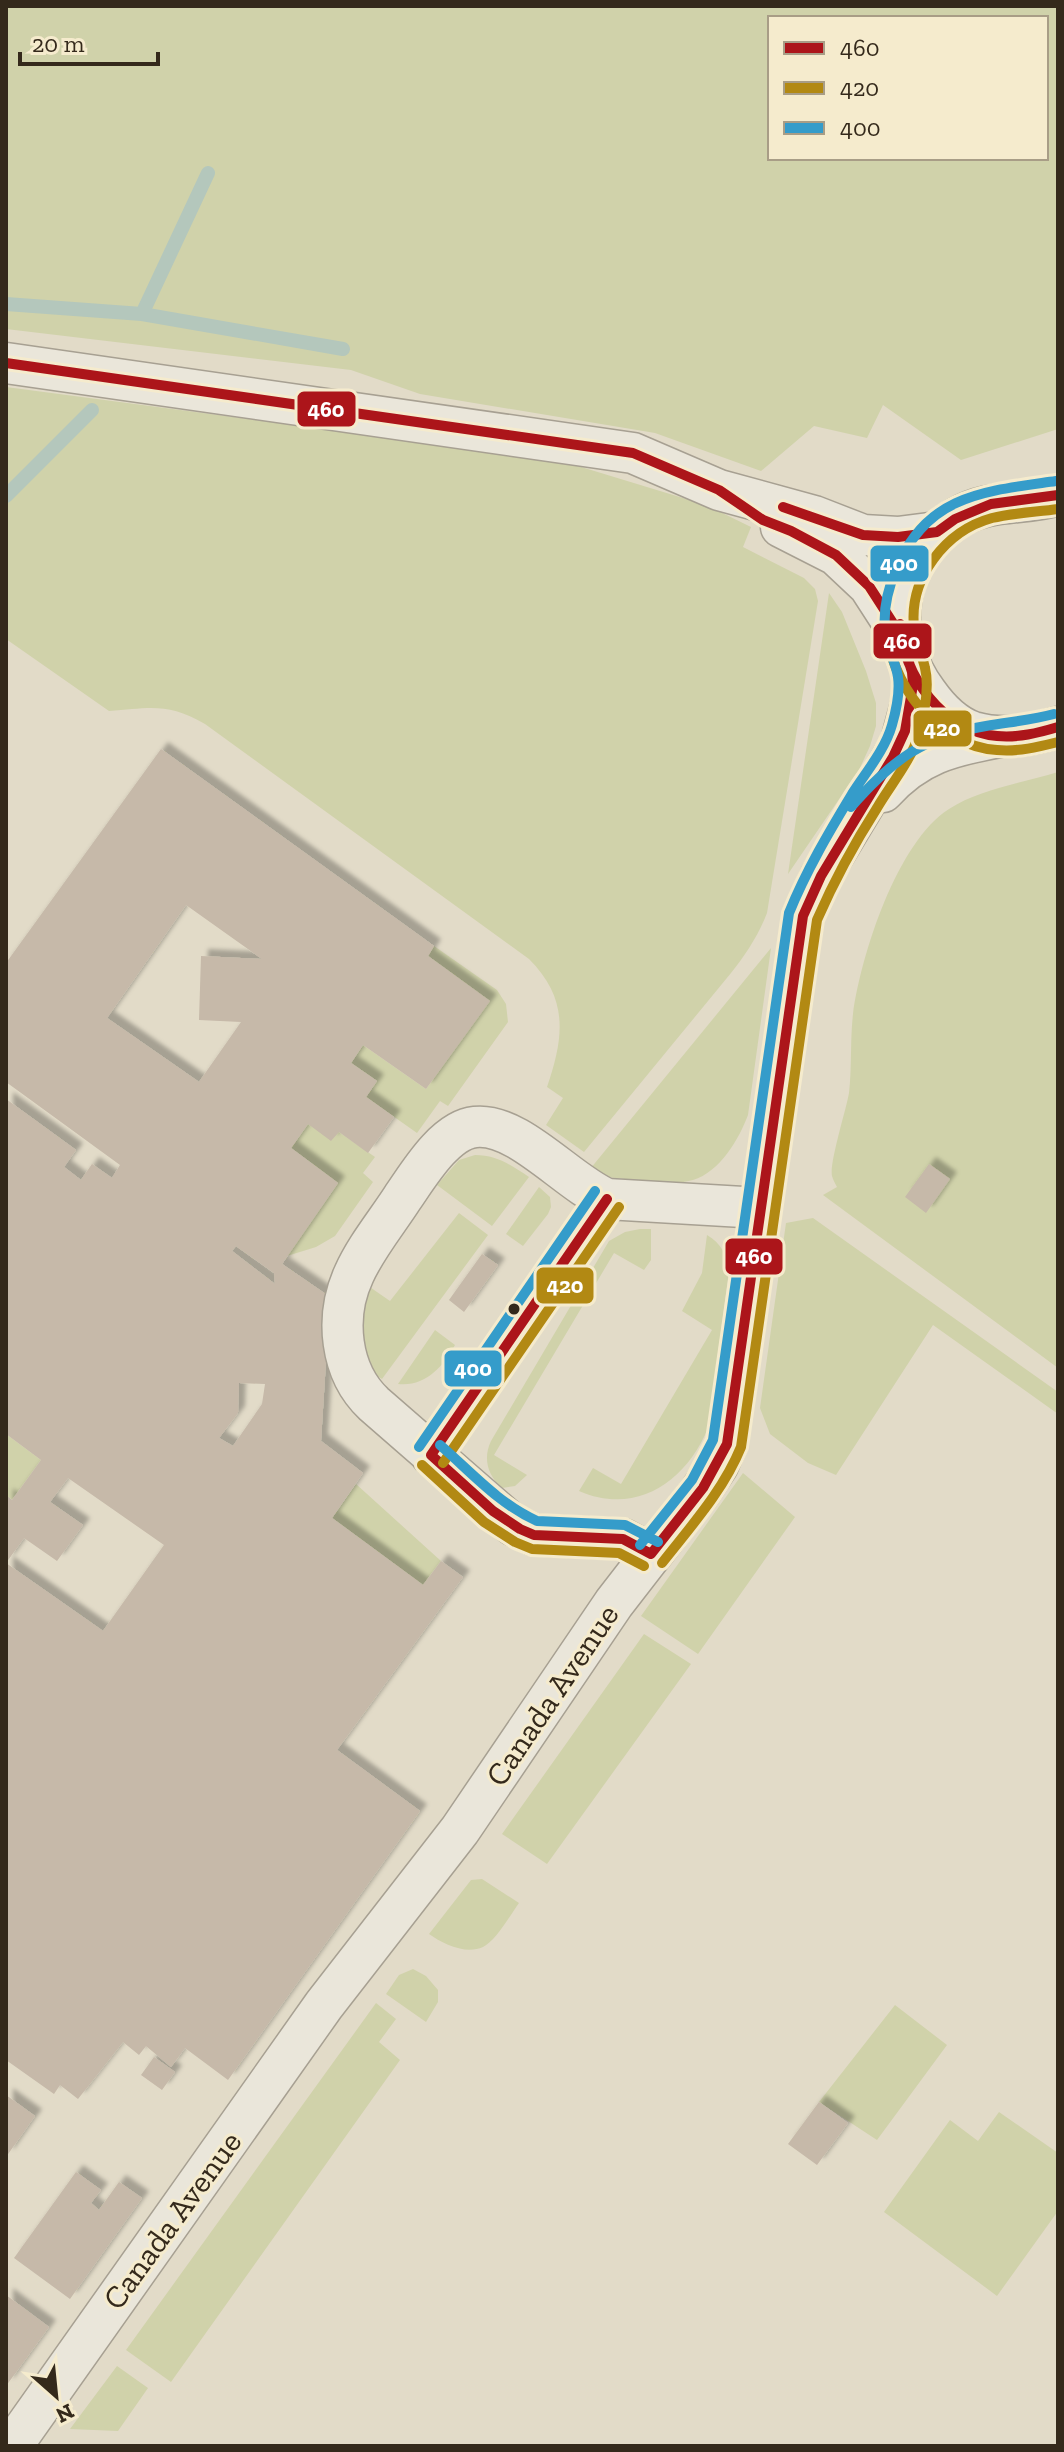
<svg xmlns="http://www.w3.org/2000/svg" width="1064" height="2452" font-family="'Zilla Slab',serif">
<defs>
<filter id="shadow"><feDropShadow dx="7" dy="-7" stdDeviation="2" flood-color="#0004"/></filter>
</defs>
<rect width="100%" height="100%" fill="#e2dbc8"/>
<path fill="#d0d2aa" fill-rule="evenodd" d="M6,6H1058V429L961,460L883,405L867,438L814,426L761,471L655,433L420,394L351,370L6,329ZM770,18H1046V158H770Z
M6,387L476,449L578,466L706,505L751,527L743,547L804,578L815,589L818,601L767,913C758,936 746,954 731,973L584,1152L546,1125L563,1098L547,1087C564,1037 569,999 529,959L205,724C168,702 149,708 109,711L6,639Z
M829,593L842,612L866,671L876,703V726L870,746L859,770L788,874Z
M1058,772V1368L823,1195L837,1187C835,1183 833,1180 832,1176C829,1164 846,1110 849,1093C852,1067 850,1040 853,1014C861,955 897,842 949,809C980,789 1023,783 1058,772Z
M434,946L497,990L506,1004L508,1022L448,1106L440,1101L417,1133L366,1097L377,1081L351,1063L363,1045L426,1089L489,1001L428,956Z
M771,948L748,1115C739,1139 720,1172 693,1180C672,1187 610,1177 586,1174Z
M308,1124L339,1132L375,1157L363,1173L373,1182L335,1236L316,1247L287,1256L338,1183L291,1148Z
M475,1155C497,1155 511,1165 529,1177L492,1226L437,1185L459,1160Z
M539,1187L550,1197L551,1207L548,1214L523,1246L506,1234Z
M459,1213L488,1235L382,1379L374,1374L360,1357L364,1283L390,1301Z
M813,1218L1058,1392V1414L933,1325L836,1475L808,1463L770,1434L760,1408L786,1223Z
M640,1229H651V1260L644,1270L614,1253L494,1455L527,1475L515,1486L502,1488C487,1475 483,1458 491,1441L609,1241L625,1232Z
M707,1235C721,1243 727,1255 729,1271L708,1428C686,1482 636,1516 579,1491L593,1468L621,1484L712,1330L682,1311L702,1273Z
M435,1330L455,1345C443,1367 425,1387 398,1384Z
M6,1434L41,1460L12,1500L6,1495Z
M743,1473L795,1517L698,1654L641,1616Z
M356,1484L441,1561L423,1585L332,1518Z
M644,1634L691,1664L547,1864L502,1834Z
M482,1879L519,1903C511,1914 495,1942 483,1947C466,1955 443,1944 429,1934L471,1880Z
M413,1969L426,1976L438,1990V2002L426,2022L386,1994L399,1975Z
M376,2003L396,2019L379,2042L400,2060L171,2382L126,2350Z
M895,2005L947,2045L877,2140L819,2102Z
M999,2112L1058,2153V2211L997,2296L884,2212L950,2120L978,2141Z
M117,2366L148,2388L118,2431L70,2429Z"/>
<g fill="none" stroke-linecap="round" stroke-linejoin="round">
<path stroke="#b4c7bc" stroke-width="14" d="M6,304L142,314L343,349
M142,314L208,173
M6,496L92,410"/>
</g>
<path fill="#c6b9a9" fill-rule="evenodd" filter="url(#shadow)" d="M161,749L434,946L428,956L490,1001L426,1089L363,1045L351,1063L377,1081L366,1097L394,1117L368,1153L339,1132L331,1141L308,1124L291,1148L338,1183L282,1264L330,1297L321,1441L363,1473L332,1518L423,1585L441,1561L463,1577L337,1750L420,1811L228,2080L185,2048L171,2067L146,2046L139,2055L123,2042L78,2099L60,2085L54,2094L6,2060V1563L103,1631L164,1545L68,1478L50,1502L83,1525L57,1561L24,1538L6,1563V1495L12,1500L41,1460L6,1434V1099L76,1150L64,1167L81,1180L92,1164L112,1178L120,1165L6,1082V963ZM186,905L262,959L201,956L199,1020L241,1022L199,1082L107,1018ZM236,1246L274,1273L275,1284L232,1251ZM239,1383L265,1384L262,1404L233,1446L219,1438L238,1413Z
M929,1164L950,1179L926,1213L905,1197Z
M482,1254L498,1265L464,1312L449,1300Z
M154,2057L175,2072L162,2090L141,2075Z
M6,2095L35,2116L6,2157Z
M819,2102L848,2123L817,2165L788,2144Z
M76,2172L101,2190L91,2203L99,2210L119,2182L142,2198L70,2299L14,2258Z
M6,2295L49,2327L6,2386Z"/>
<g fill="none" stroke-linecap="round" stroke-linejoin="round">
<defs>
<path id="street" d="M6,363L633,453L719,490L814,516L863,535L898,537L937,532
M1058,495C1024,506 990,498 957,518C892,556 884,636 927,693C939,710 953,725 973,732C1001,740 1031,736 1058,727
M781,527L836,555L869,586L900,634
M883,792C917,754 951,746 999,737
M431,1455L607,1199
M651,1554L623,1539L534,1535L513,1525L374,1404C340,1372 334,1317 354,1274C366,1247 387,1222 403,1197C419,1174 445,1130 475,1127C518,1122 568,1183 607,1199L760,1208
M12,2446L324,2005L460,1830L614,1603L700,1492L718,1465L727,1444L803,916L821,876L900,745L913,697L912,672"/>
</defs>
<use href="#street" stroke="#a7a092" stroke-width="43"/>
<use href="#street" stroke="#eae6da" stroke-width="40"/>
<defs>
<path id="bus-1" d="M6,363L633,453L719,490L763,520L791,531L836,555L869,586L900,634L912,672L913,685L905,731L893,757L821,876L803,916L727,1444L703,1488L651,1554
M783,507L863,535L898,537L937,532L955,519L991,504L1058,495
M900,624C902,675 944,732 997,736C1018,738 1038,733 1058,727
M431,1455L607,1199
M431,1455L493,1511L520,1529L534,1535L623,1539L651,1554"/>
<path id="bus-2" d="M886,625C889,682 936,746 997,750C1018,752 1038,747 1058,742
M443,1463L619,1207
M422,1465L484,1522L515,1542L532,1549L619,1553L644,1566
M662,1563C691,1526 723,1491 741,1447L817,920C834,881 854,844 877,808C891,784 911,761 919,734C924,715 930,688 925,668C922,654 915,641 914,627C909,578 945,531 992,518C1013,513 1036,512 1058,509"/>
<path id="bus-3" d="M851,807C892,760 924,736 986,726C1009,722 1032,720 1054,714
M440,1445C471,1472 499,1504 537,1521L625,1525L658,1542
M419,1447L595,1191
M640,1545L692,1480L713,1440L789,913C806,871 829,832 852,794C866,772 885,750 892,725C896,711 900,691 898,677C896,663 888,650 886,636C882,613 887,591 896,570C926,494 986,491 1056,481"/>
</defs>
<use href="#bus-1" stroke="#f5ebcd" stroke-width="16"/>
<use href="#bus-2" stroke="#f5ebcd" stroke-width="16"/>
<use href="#bus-3" stroke="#f5ebcd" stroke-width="16"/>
<use href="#bus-1" stroke="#ac151a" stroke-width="10"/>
<use href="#bus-2" stroke="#b28913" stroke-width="10"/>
<use href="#bus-3" stroke="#359cca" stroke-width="10"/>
</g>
<circle fill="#34291b" stroke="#f5ebcd" stroke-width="3" cx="514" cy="1309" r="7"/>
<g text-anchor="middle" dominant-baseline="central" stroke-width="6" stroke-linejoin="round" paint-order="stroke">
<g font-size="32" fill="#34291b" stroke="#f5ebcd">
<text transform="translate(552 1695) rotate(-56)">Canada Avenue</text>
<text transform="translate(172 2220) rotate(-54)">Canada Avenue</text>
</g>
</g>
<g stroke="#f5ebcd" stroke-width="3">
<rect x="296" y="390" width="61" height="38" rx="8" fill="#ac151a"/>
<rect x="869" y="544" width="61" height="39" rx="8" fill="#359cca"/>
<rect x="872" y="622" width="61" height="38" rx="8" fill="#ac151a"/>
<rect x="912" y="709" width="61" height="39" rx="8" fill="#b28913"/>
<rect x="724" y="1237" width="60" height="39" rx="8" fill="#ac151a"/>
<rect x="535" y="1266" width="60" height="39" rx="8" fill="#b28913"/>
<rect x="443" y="1349" width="60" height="39" rx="8" fill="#359cca"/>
</g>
<g font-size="22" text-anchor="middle" font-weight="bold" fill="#fff">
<text x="326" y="417">460</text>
<text x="899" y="571">400</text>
<text x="902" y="649">460</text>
<text x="942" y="736">420</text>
<text x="754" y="1264">460</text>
<text x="565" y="1293">420</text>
<text x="473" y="1376">400</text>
</g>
<rect width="1064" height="2452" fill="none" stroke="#34291b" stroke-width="16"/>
<rect x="768" y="16" width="280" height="144" fill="#f5ebcd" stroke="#a89d86" stroke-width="2"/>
<rect x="784" y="42" width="40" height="12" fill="#ac151a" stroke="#a89d86" stroke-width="2"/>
<text x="840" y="56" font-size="24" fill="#34291b">460</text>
<rect x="784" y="82" width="40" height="12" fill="#b28913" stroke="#a89d86" stroke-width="2"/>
<text x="840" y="96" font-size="24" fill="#34291b">420</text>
<rect x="784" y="122" width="40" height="12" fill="#359cca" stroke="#a89d86" stroke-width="2"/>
<text x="840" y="136" font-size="24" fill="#34291b">400</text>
<g transform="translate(56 2396) rotate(153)" stroke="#f5ebcd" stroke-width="6" paint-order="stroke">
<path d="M0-6L14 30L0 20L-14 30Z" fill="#34291b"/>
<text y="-12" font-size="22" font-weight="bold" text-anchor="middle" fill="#34291b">N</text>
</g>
<path d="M20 52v12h138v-12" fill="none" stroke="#34291b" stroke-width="4"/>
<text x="32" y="52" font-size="24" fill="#34291b" stroke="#f5ebcd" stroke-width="6" paint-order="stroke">20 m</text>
</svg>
